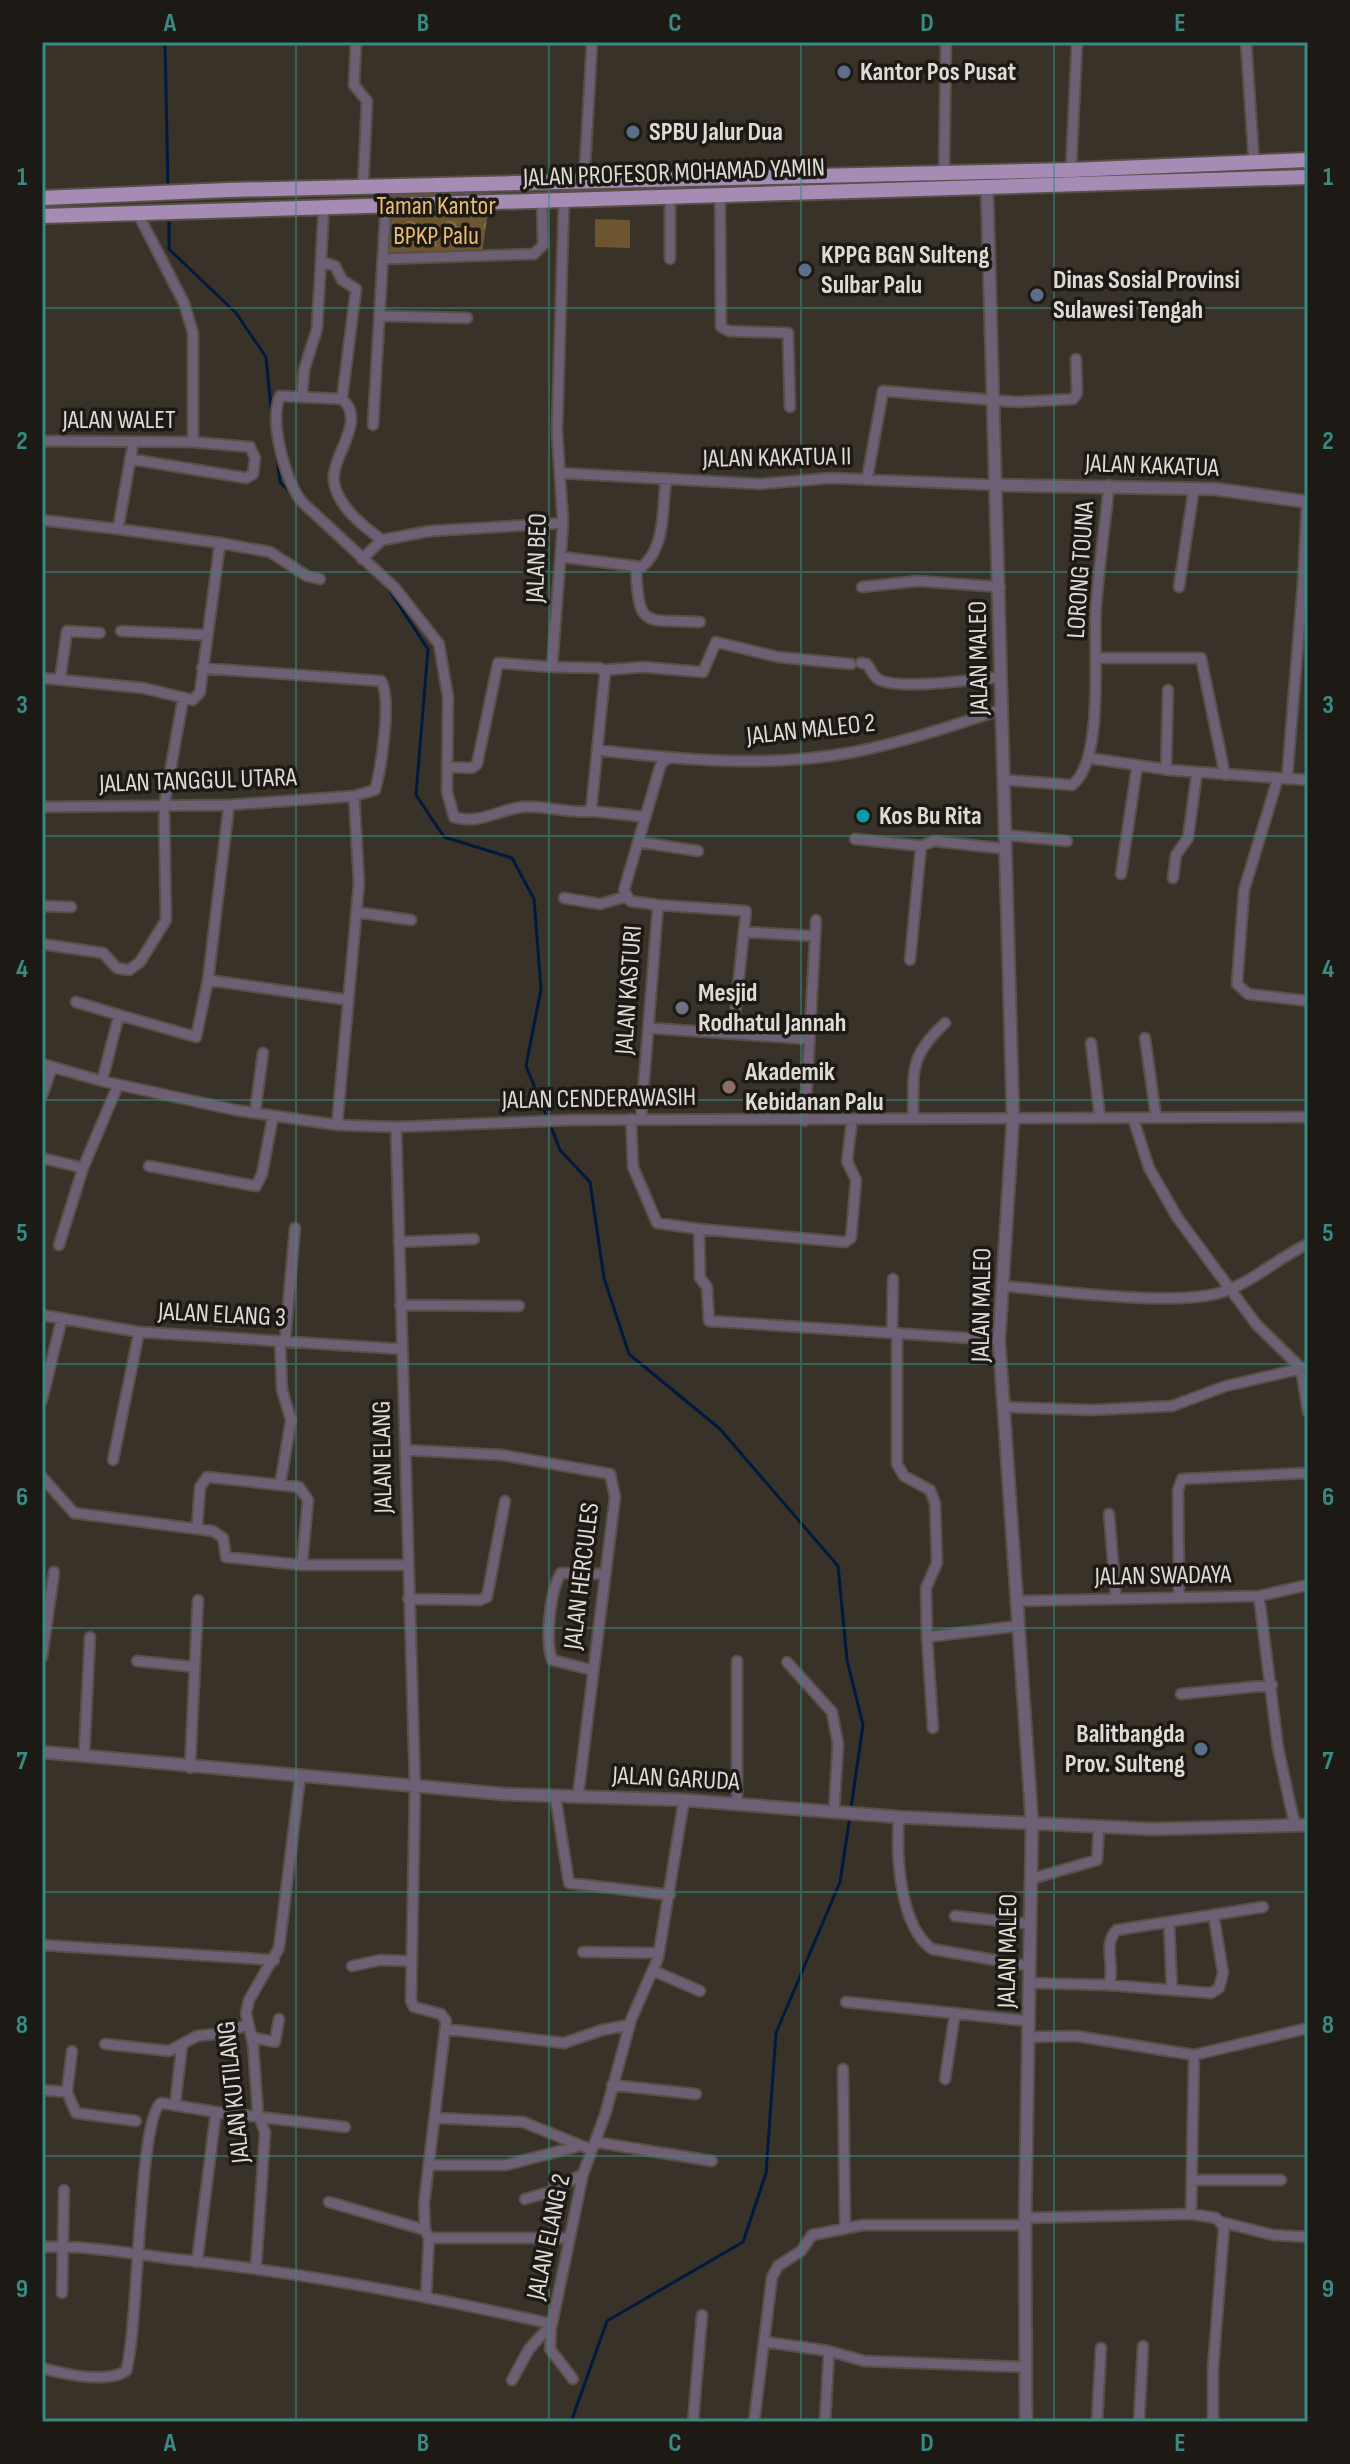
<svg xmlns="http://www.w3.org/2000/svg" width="1350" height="2464" font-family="'Sofia Sans Condensed',sans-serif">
<defs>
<pattern id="park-crowns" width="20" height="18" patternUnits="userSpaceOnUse" patternTransform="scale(2)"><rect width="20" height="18" fill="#6d552f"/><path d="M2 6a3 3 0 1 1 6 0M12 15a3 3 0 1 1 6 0" fill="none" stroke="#816d4c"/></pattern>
</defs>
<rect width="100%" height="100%" fill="#383228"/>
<path fill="#6d552f" d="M595,219L630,220V248L595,247Z"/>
<path fill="url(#park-crowns)" d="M439,186L491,191L482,254L384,255L381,208L393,187Z"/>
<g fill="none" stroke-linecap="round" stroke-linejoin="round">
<path stroke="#00193e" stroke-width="3" d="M165,42L168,187
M169,218V249L236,313L266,357L272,417
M276,449L280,482L293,495
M373,573L387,587L428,649L416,795L444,837L512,858L534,899L541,989L526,1066L547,1117
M550,1124L560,1150L590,1182L604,1278L629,1354L720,1429L838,1566L847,1660L863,1725L851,1808
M571,2422L607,2321L743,2242L766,2173L776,2033L840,1882L850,1816"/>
<defs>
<path id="minor" d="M356,42L354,85L367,101L363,188
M1246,42L1254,162
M1071,170L1077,42
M944,172L946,42
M584,183L592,42
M720,196L721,327L729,331L788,333L790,407
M670,197V259
M564,200L557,431L563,523L552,667L600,668L605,673L591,811L646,817
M384,259L534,254L543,245L542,200
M323,262L335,266L342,280L356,289L342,399C368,421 330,457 334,482C338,507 363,526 382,540
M381,316L467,318
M302,397L304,370L317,329L324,205
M342,399L280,396C269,422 285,480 302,502L395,588L439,644L448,697L447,792L454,817C479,825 498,810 522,807C545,805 568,814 591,811
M373,425L386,203
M42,441L193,442V333L184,303L137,212
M130,459L246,478L253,474L255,458L250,447L193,442
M560,473L760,484L831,478L994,485
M867,479L883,391L1017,402L1073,399L1077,393L1076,359
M42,520L118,529
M220,543L270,552L307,576L320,579
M562,557L642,567C666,547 662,508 666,480
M362,559L382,540L430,531L563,523
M636,569C639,630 644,619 700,622
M1303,582L1307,502
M862,587L918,581L1000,587
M1179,587L1194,488
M121,631L206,635
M1098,658H1201L1225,775
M861,663L867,664C871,669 873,676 878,679C897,691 976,679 1000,677
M604,670L643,667L703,672L716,642L778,657L851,664
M42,678L143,688L193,700L200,692L220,543L118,529L133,444
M60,679L67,631L100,633
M598,750C681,760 770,768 854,752C904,742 952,726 1000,710
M1089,758L1170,770L1308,780
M447,767L472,768L477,764L498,663L552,667
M1166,770L1168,690
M1278,778L1244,890L1237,984L1248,994L1308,1001
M1287,779L1303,582H1308
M1005,780L1072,785C1105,761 1093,647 1096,607C1099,567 1105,526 1109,485
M229,805L208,980L348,1000
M42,807L229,805L354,796L375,790C381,769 392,698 381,681L202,668
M1006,835L1067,841
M855,839L921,846L934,841L1006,849
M639,842L698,851
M1121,874L1137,767
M1173,878L1176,855L1188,838L1197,772
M564,898L600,904L625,897
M658,905L746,911L733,1033
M42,906L71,907
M356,912L411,920
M745,932L815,936
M42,944L103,953L117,968L129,970L140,962L166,920L164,806L183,699
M910,960L921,846
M76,1002L119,1015
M649,1028L808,1039
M1145,1038L1156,1117
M1091,1043L1100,1118
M42,1064L102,1081L235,1110L337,1125L396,1127L572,1120L1308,1117
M102,1081L119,1015L196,1037L208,980
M42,1096L52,1067
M255,1113L263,1053
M913,1118C914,1070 908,1058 945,1023
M1133,1118L1149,1168L1177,1217L1256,1324L1301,1368L1308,1412
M631,1119L633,1167L657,1223L699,1229
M641,1119L658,905L630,901L624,890L660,767L663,761L670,758
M852,1120L847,1161L856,1180L851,1238L845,1242L699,1229L700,1278L707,1287L709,1321L999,1340
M805,1121L816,920
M337,1125L359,883L354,796
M396,1127L415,1786L411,2001L414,2007L441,2014L446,2021L424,2204L425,2230L429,2238L426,2295
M42,1158L83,1168L59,1245
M149,1166L256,1186L262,1174L273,1116
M83,1168L118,1085
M399,1242L474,1239
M1002,1286C1055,1290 1184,1309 1228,1290C1257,1279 1279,1257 1308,1244
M400,1305L519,1306
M42,1315L139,1332L401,1349
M892,1333L893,1279
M897,1333V1464L904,1476L930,1490L935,1503L937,1563L926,1588L927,1637L1017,1626
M280,1341L282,1390L291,1420L280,1485
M285,1341L295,1228
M42,1400L62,1318
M1005,1407L1092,1410L1172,1406L1226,1386L1308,1367
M405,1450L502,1455L610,1474L615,1497L578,1796
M113,1460L139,1332
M42,1477L74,1513L213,1531L223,1538L226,1557L302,1565H407
M1109,1514L1116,1598
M197,1527L200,1487L207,1477L299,1487L308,1500L302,1565
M1259,1596L1278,1748L1295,1826
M1179,1598L1178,1490L1182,1479L1308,1473
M408,1599L480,1600L487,1597L505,1501
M1017,1601L1259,1596L1308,1585
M927,1637L933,1728
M42,1657L54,1572
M137,1661L195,1667
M737,1661V1804
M787,1662L832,1712L838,1744L834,1811
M592,1670L552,1660C545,1639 550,1591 561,1573L605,1574
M1181,1694L1272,1685
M84,1756L90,1637
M190,1768L198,1600
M555,1795L569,1883L670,1895
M899,1817C896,1853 899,1926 932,1949L1029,1966
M1031,1879L1097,1860L1099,1826
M955,1916L1030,1924
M1169,1923L1172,1990
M42,1945L274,1960
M583,1952L659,1953
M352,1966L380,1960L409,1961
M654,1971L700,1991
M1029,1983L1108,1985C1117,1968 1101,1945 1117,1930L1263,1907
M1108,1985L1211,1993L1219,1988L1223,1973L1214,1918
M846,2002L1029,2021
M445,2029L564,2043L602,2030L629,2025
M251,2037L275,2042L279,2019
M1029,2037L1076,2036L1194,2055L1308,2028
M105,2044L169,2051L197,2036L225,2033L246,2025
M1194,2055L1191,2214L1216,2218L1224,2227L1213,2369V2422
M843,2069L845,2226
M945,2079L955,2013
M612,2085L696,2094
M42,2090L67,2092L72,2051
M67,2092L76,2113L136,2121
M175,2105L182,2045
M437,2118L523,2122L592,2150
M595,2142L712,2161
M431,2165H506L579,2146
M1193,2180H1281
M525,2199L550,2192L583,2174
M329,2202L425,2230
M1025,2218L1191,2214
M1221,2222L1273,2235L1308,2237
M429,2238H568
M42,2247C93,2245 142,2256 193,2261C315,2275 433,2297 552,2324L583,2174L605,2115L631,2020L658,1958L684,1800
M197,2262L216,2112L345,2127
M256,2267L265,2132L258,2114L253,2044L246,2013L249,2000L279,1948L300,1778
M62,2293L64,2190
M551,2327L550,2349L573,2379
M766,2342L829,2351L864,2361L1025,2367
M42,2368C64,2374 106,2384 126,2371C139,2328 138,2119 161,2103L216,2112
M512,2380L529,2349L552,2324
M693,2422L702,2315
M754,2422L772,2277L778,2266L801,2251L812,2235L863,2225H1025
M825,2422L829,2351
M1097,2422L1101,2348
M1139,2422L1143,2346"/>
<path id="tertiary" d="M987,188L1013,1118L999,1340L1032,1823L1025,2225L1026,2422
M994,485L1216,489L1308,502
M42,1752L504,1794L684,1800L899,1817L1151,1829L1308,1825"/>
<path id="primary" d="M42,198L228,190L1071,170L1308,160
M42,216L1308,177"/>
</defs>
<use href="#minor" stroke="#565047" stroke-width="13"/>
<use href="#tertiary" stroke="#565047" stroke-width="15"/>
<use href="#primary" stroke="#565047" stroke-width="18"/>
<use href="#minor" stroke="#6d6074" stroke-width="9"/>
<use href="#tertiary" stroke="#6d6074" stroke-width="11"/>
<use href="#primary" stroke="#a68bb4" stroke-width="14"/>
</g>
<path fill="none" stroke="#388a82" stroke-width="2" stroke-opacity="0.55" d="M296,42V2422M549,42V2422M801,42V2422M1054,42V2422M42,308H1308M42,572H1308M42,836H1308M42,1100H1308M42,1364H1308M42,1628H1308M42,1892H1308M42,2156H1308"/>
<g fill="#5c6f8a" stroke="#1d1a16" stroke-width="3">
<circle cx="844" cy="72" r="8"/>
<circle cx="633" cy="132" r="8"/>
<circle cx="805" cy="270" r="8"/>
<circle cx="1037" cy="295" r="8"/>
<circle cx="1201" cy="1749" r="8"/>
</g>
<circle fill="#0f9aa8" stroke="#1d1a16" stroke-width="3" cx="863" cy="816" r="8"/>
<circle fill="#6b7280" stroke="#1d1a16" stroke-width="3" cx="682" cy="1008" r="8"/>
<circle fill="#8d6e63" stroke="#1d1a16" stroke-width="3" cx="729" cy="1087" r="8"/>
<g text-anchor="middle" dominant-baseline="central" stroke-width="7" stroke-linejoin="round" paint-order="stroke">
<g font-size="26" font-weight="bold" fill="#dedad4" stroke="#1d1a16" text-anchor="start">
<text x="860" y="72">Kantor Pos Pusat</text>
<text x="649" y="132">SPBU Jalur Dua</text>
<text x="821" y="255">KPPG BGN Sulteng<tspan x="821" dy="30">Sulbar Palu</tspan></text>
<text x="1053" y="280">Dinas Sosial Provinsi<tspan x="1053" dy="30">Sulawesi Tengah</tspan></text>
<text x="879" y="816">Kos Bu Rita</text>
<text x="698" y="993">Mesjid<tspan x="698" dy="30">Rodhatul Jannah</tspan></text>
<text x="745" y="1072">Akademik<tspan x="745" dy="30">Kebidanan Palu</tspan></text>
<text x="1185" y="1734" text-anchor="end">Balitbangda<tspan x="1185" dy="30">Prov. Sulteng</tspan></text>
</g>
<g font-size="26" fill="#dedad4" stroke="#1d1a16">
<text transform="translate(674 173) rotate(-2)">JALAN PROFESOR MOHAMAD YAMIN</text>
<text x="119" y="420">JALAN WALET</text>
<text transform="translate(777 458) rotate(-1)">JALAN KAKATUA II</text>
<text transform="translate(1152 466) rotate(2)">JALAN KAKATUA</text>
<text transform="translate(537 558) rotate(-88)">JALAN BEO</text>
<text transform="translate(1081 570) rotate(-86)">LORONG TOUNA</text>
<text transform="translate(979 658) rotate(-91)">JALAN MALEO</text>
<text transform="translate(811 730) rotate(-6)">JALAN MALEO 2</text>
<text transform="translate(198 781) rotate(-2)">JALAN TANGGUL UTARA</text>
<text transform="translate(629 990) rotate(-86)">JALAN KASTURI</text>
<text transform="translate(599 1099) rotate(-1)">JALAN CENDERAWASIH</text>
<text transform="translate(982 1305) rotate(-89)">JALAN MALEO</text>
<text transform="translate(222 1315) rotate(3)">JALAN ELANG 3</text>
<text transform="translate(383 1457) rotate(-91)">JALAN ELANG</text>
<text transform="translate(582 1576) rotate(-83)">JALAN HERCULES</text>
<text transform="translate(1163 1576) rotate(-1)">JALAN SWADAYA</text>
<text transform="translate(676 1779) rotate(3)">JALAN GARUDA</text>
<text transform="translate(1008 1951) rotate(-89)">JALAN MALEO</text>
<text transform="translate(234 2092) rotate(-96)">JALAN KUTILANG</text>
<text transform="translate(549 2237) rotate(-78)">JALAN ELANG 2</text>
</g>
<g font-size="26" fill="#ebbc71" stroke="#1d1a16">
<text x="436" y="206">Taman Kantor<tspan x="436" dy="30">BPKP Palu</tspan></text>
</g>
</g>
<rect width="1350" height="2464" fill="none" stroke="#1d1a16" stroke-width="88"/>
<rect x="44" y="44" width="1262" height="2376" fill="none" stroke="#388a82" stroke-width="3"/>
<g font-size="26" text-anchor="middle" font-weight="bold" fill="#388a82">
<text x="170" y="31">A</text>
<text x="423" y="31">B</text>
<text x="675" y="31">C</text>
<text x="927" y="31">D</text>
<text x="1180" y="31">E</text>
<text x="22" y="185">1</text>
<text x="1328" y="185">1</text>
<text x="22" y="449">2</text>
<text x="1328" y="449">2</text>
<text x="22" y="713">3</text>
<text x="1328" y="713">3</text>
<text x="22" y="977">4</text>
<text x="1328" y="977">4</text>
<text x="22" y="1241">5</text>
<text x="1328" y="1241">5</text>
<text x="22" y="1505">6</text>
<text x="1328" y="1505">6</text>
<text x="22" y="1769">7</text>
<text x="1328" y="1769">7</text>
<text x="22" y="2033">8</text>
<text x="1328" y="2033">8</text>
<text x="22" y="2297">9</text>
<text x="1328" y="2297">9</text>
<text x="170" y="2451">A</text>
<text x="423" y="2451">B</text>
<text x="675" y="2451">C</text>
<text x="927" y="2451">D</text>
<text x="1180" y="2451">E</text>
</g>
</svg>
